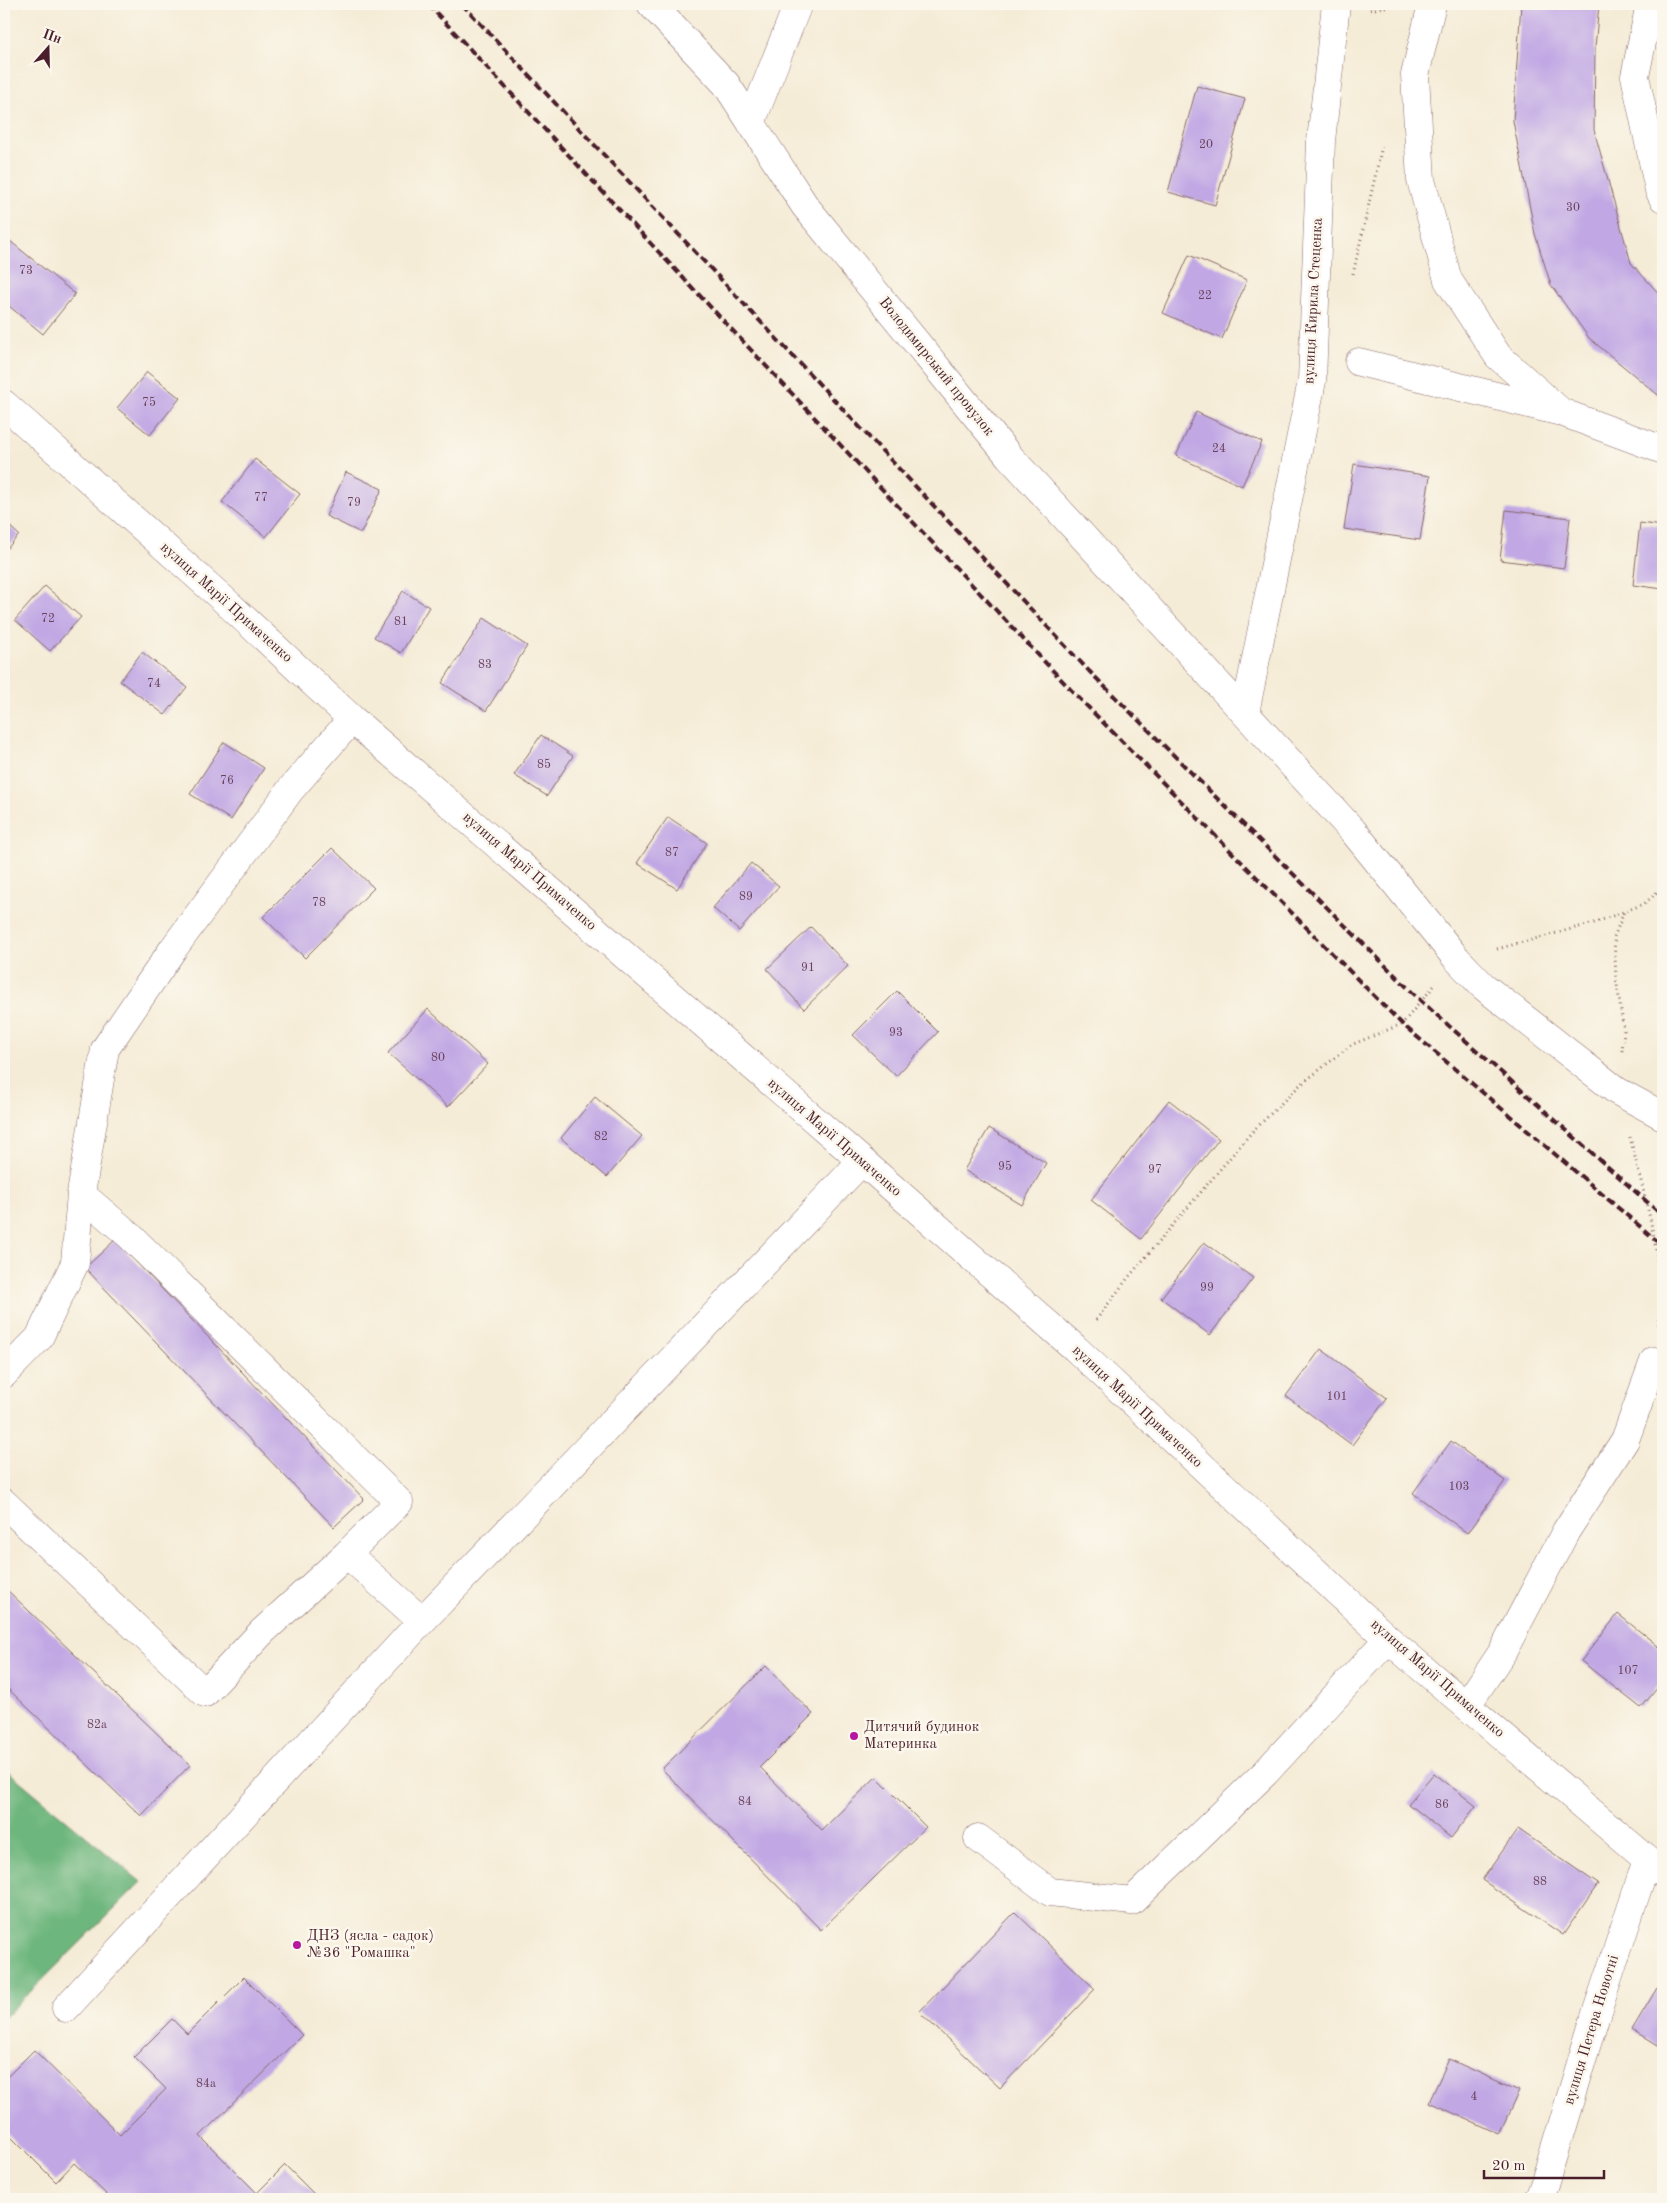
<svg xmlns="http://www.w3.org/2000/svg" width="1667" height="2203" font-family="'Old Standard TT',serif">
<rect width="100%" height="100%" fill="#fbf7ec"/>
<filter id="ink" filterUnits="userSpaceOnUse"><feTurbulence type="fractalNoise" baseFrequency=".02" numOctaves="2"/><feDisplacementMap in="SourceGraphic" scale="10" xChannelSelector="R" yChannelSelector="G"/><feConvolveMatrix kernelMatrix="1 2 1 2 8 2 1 2 1" color-interpolation-filters="sRGB"/></filter>
<filter id="wash" filterUnits="userSpaceOnUse"><feTurbulence type="fractalNoise" baseFrequency=".0096" numOctaves="4" result="noise"/><feDisplacementMap in="SourceGraphic" scale="20" xChannelSelector="R" yChannelSelector="G"/><feGaussianBlur stdDeviation="1.12" result="paint"/><feColorMatrix in="noise" values="0 0 0 0 0 0 0 0 0 0 0 0 0 0 0 0 0 1.4 0 .05"/><feComposite in="paint" operator="in"/></filter>
<g filter="url(#wash)">
<rect width="100%" height="100%" fill="#f5ecd7"/>
<path fill="#6db67d" stroke="#5c6a54" d="M4,1768L141,1882L4,2018Z"/>
<g id="blocks">
<path fill="#c1a8e4" d="M1521,4H1599L1595,48L1594,130L1631,263L1663,298V399L1589,338L1551,285L1535,234L1513,121Z
M1197,86L1245,99L1215,205L1168,192Z
M10,241L75,294L43,334L4,302V248Z
M1189,255L1247,280L1222,339L1163,313Z
M147,372L180,398L150,435L117,408Z
M1196,412L1262,442L1242,486L1176,456Z
M255,459L300,494L266,537L222,502Z
M1354,464L1430,476L1420,540L1344,529Z
M346,472L382,489L361,533L326,516Z
M1506,510L1570,518L1564,568L1500,560Z
M4,521L19,535L4,552Z
M1640,523L1663,526V589L1633,585Z
M45,586L81,617L50,651L15,620Z
M403,591L429,607L401,653L374,637Z
M484,618L527,646L486,711L442,683Z
M142,652L187,687L165,715L120,681Z
M541,735L573,756L547,796L514,775Z
M224,742L264,768L231,820L190,794Z
M668,817L707,843L677,889L637,863Z
M332,848L374,888L305,958L263,917Z
M751,863L779,886L739,931L713,908Z
M811,927L848,966L804,1009L767,969Z
M897,991L938,1032L896,1076L853,1035Z
M428,1009L488,1064L448,1107L388,1053Z
M595,1097L642,1136L607,1177L561,1138Z
M1169,1100L1219,1139L1141,1239L1091,1200Z
M989,1128L1046,1163L1022,1205L964,1170Z
M115,1240L364,1499L334,1527L85,1268Z
M1204,1242L1253,1278L1210,1335L1161,1298Z
M1321,1349L1387,1398L1352,1445L1286,1396Z
M1451,1441L1505,1481L1467,1533L1413,1493Z
M4,1587L190,1765L141,1816L4,1685Z
M1618,1614L1663,1650V1681L1641,1708L1581,1661Z
M766,1666L813,1714L760,1767L822,1830L876,1777L926,1827L821,1930L662,1769Z
M1434,1773L1476,1806L1451,1838L1408,1804Z
M1518,1829L1598,1884L1563,1935L1482,1880Z
M1015,1912L1095,1989L1000,2088L919,2012Z
M244,1977L302,2035L200,2136L257,2193L285,2165L319,2199H111L74,2163L56,2182L4,2130V2080L34,2050L120,2135L166,2089L134,2057L172,2019L187,2034Z
M1657,1988L1663,1992V2049L1632,2030Z
M1449,2059L1519,2091L1499,2134L1429,2102Z"/>
</g>
</g>
<g filter="url(#ink)">
<use href="#blocks" fill-opacity="0" stroke="#866767" stroke-width="1"/>
<g fill="none" stroke-linecap="round" stroke-linejoin="round">
<defs>
<path id="minor" d="M651,4L726,84L805,206L1009,456L1353,831L1457,959L1483,986L1617,1091L1663,1116
M1432,4L1415,75L1421,180L1448,280L1498,356L1561,412
M1650,4L1635,76L1659,190L1663,198
M751,123L798,4
M1359,362L1561,412L1663,450
M4,404L223,599L352,719L862,1161L1075,1348L1388,1639L1663,1873
M1245,713L1312,381L1321,141L1336,4
M81,1194L128,1234L399,1502L347,1554
M4,1374L39,1338L75,1263L81,1194L105,1049L173,949L291,789L352,719
M4,1503L205,1693L262,1632L347,1554L422,1621
M1467,1705L1503,1651L1566,1531L1625,1440L1654,1361
M978,1838L1050,1892L1132,1901L1265,1773L1388,1639
M66,2008L422,1621L862,1161
M1538,2199L1544,2185L1595,2017L1647,1860"/>
</defs>
<use href="#minor" stroke="#866767" stroke-width="29"/>
<path stroke="#866767" stroke-width="3" stroke-dasharray="1 4" stroke-linecap="butt" d="M1370,10L1395,5
M1353,274L1382,146
M1497,949L1594,923L1644,904L1663,887
M1622,1051L1624,1031L1616,978L1614,937L1624,912
M1630,1137C1645,1200 1666,1262 1658,1328
M1096,1320L1127,1279L1251,1133L1299,1086L1351,1045L1402,1024L1434,986"/>
<use href="#minor" stroke="#fff" stroke-width="28"/>
<path stroke="#4a1f2b" stroke-width="4" stroke-dasharray="8 4" stroke-linecap="butt" d="M428,4L654,247L1073,692L1402,1024L1663,1246
M462,4L1089,671L1421,1001L1663,1216"/>
</g>
</g>
<g fill="#b5179e" stroke="#fbf7ec" stroke-width="2">
<circle cx="854" cy="1736" r="5"/>
<circle cx="297" cy="1945" r="5"/>
</g>
<g text-anchor="middle" dominant-baseline="central" stroke-width="5" stroke-linejoin="round" paint-order="stroke">
<g font-size="12" fill="#684159">
<text x="1206" y="145">20</text>
<text x="1573" y="208">30</text>
<text x="26" y="271">73</text>
<text x="1205" y="296">22</text>
<text x="149" y="403">75</text>
<text x="1219" y="449">24</text>
<text x="261" y="498">77</text>
<text x="354" y="503">79</text>
<text x="48" y="619">72</text>
<text x="401" y="622">81</text>
<text x="485" y="665">83</text>
<text x="154" y="684">74</text>
<text x="544" y="765">85</text>
<text x="227" y="781">76</text>
<text x="672" y="853">87</text>
<text x="746" y="897">89</text>
<text x="319" y="903">78</text>
<text x="808" y="968">91</text>
<text x="896" y="1033">93</text>
<text x="438" y="1058">80</text>
<text x="601" y="1137">82</text>
<text x="1005" y="1167">95</text>
<text x="1155" y="1170">97</text>
<text x="1207" y="1288">99</text>
<text x="1337" y="1397">101</text>
<text x="1459" y="1487">103</text>
<text x="1628" y="1671">107</text>
<text x="97" y="1725">82а</text>
<text x="745" y="1802">84</text>
<text x="1442" y="1805">86</text>
<text x="1540" y="1882">88</text>
<text x="206" y="2084">84а</text>
<text x="1474" y="2097">4</text>
</g>
<g font-size="15" fill="#4a1f2b" stroke="#fbf7ec">
<text transform="translate(1314 301) rotate(-87)">вулиця Кирила Стеценка</text>
<text transform="translate(936 367) rotate(51)">Володимирський провулок</text>
<text transform="translate(226 603) rotate(42)">вулиця Марії Примаченко</text>
<text transform="translate(529 872) rotate(41)">вулиця Марії Примаченко</text>
<text transform="translate(834 1138) rotate(41)">вулиця Марії Примаченко</text>
<text transform="translate(1137 1407) rotate(43)">вулиця Марії Примаченко</text>
<text transform="translate(1437 1679) rotate(41)">вулиця Марії Примаченко</text>
<text transform="translate(1592 2030) rotate(-73)">вулиця Петера Новотні</text>
</g>
<g font-size="15" fill="#4a1f2b" stroke="#fbf7ec" text-anchor="start">
<text x="864" y="1727">Дитячий будинок<tspan x="864" dy="17">Материнка</tspan></text>
<text x="307" y="1936">ДНЗ (ясла - садок)<tspan x="307" dy="17">№36 "Ромашка"</tspan></text>
</g>
</g>
<rect width="1667" height="2203" fill="none" stroke="#fbf7ec" stroke-width="20"/>
<g transform="translate(48 48) rotate(20)" stroke="#fbf7ec" stroke-width="4" paint-order="stroke">
<path d="M0-4L9 19L0 12L-9 19Z" fill="#4a1f2b"/>
<text y="-8" font-size="14" font-weight="bold" text-anchor="middle" fill="#4a1f2b">Пн</text>
</g>
<path d="M1484 2170v8h120v-8" fill="none" stroke="#4a1f2b" stroke-width="2.5"/>
<text x="1492" y="2170" font-size="15" fill="#4a1f2b" stroke="#fbf7ec" stroke-width="4" paint-order="stroke">20 m</text>
</svg>
